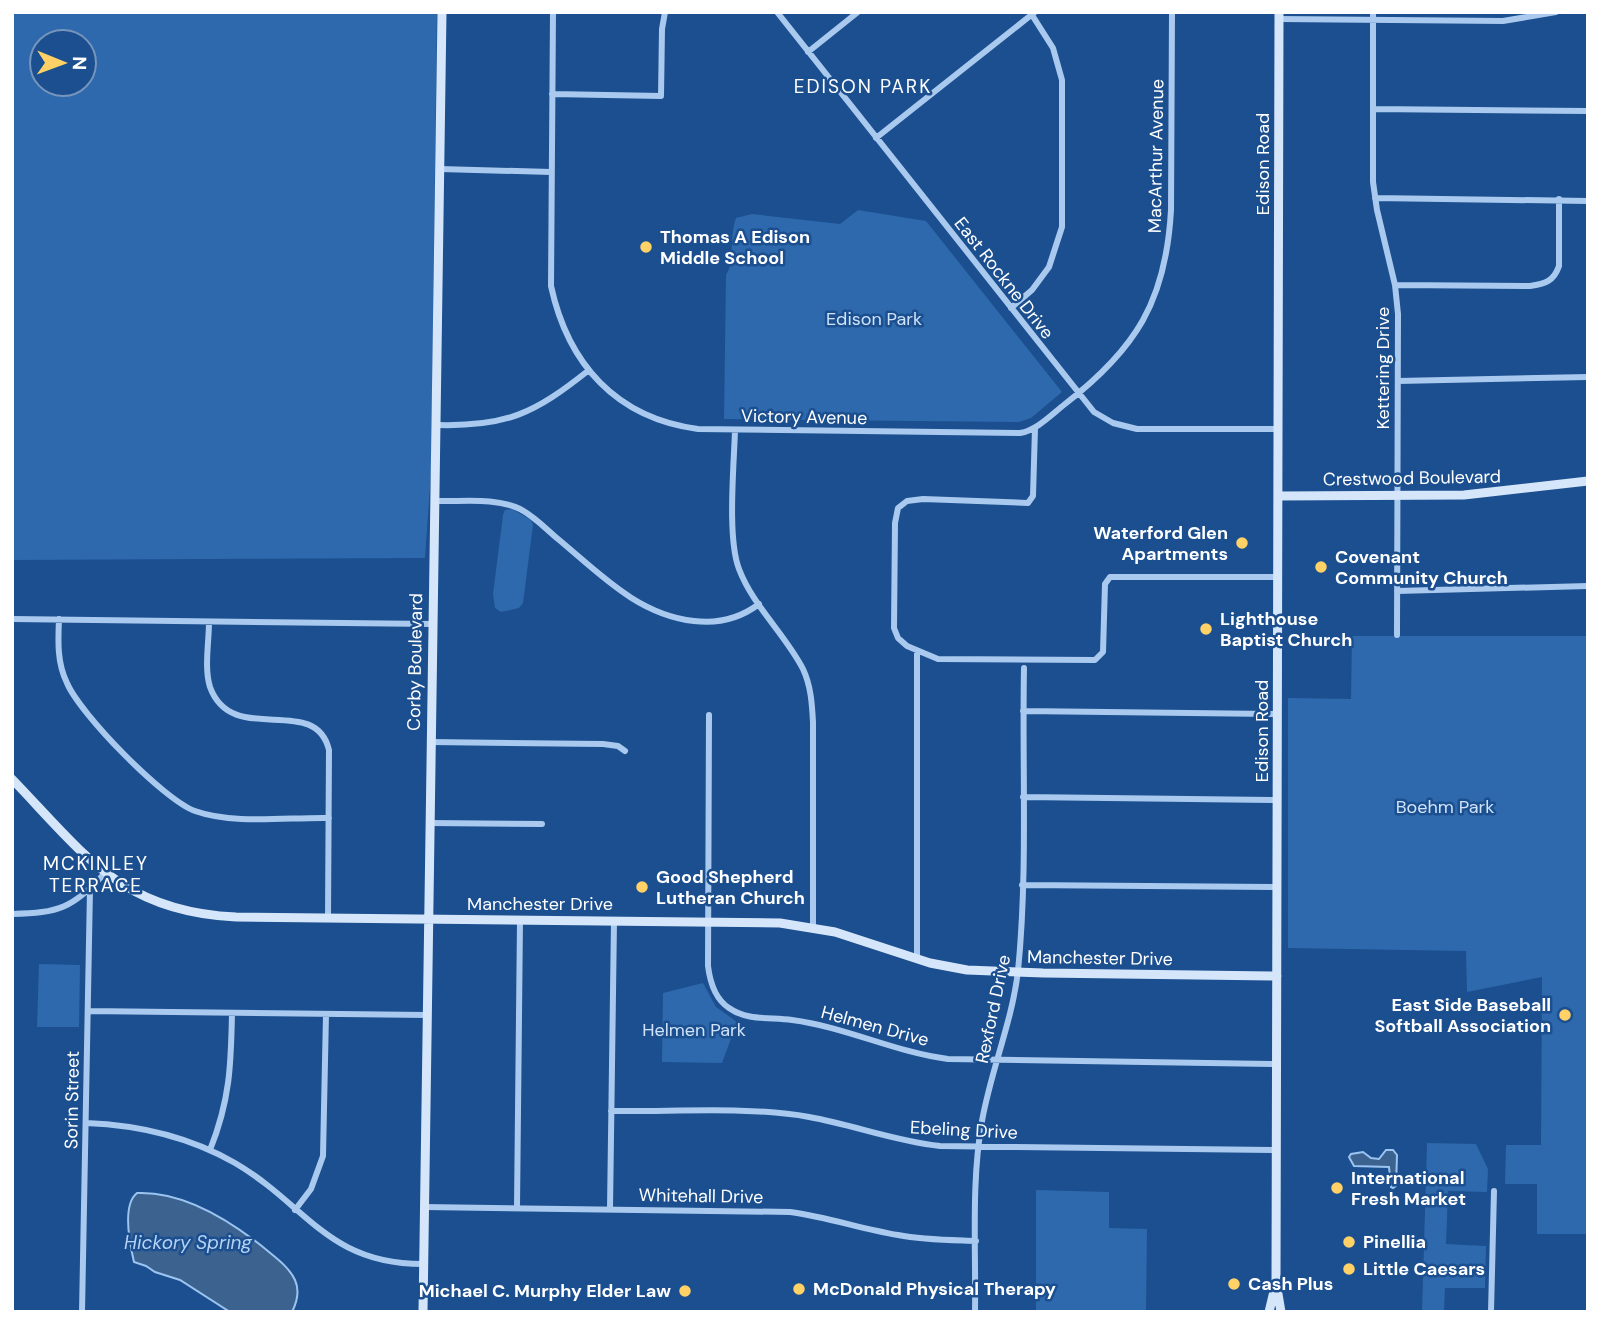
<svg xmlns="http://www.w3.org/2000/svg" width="1600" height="1324" font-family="'DM Sans',sans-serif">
<rect width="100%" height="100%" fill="#1b4f8f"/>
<path fill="#2e69ad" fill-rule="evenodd" d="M12,12H437L431,472L425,558L12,560ZM42,42H84V84H42Z
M858,210L926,221L1062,392L1031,418L1019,422L724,419L726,275C735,261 729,237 736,218L752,214L840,224Z
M512,509L531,520L533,525L523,603L519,608L501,612L495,608L493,594L503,515L505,510Z
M1352,636H1588V1234H1537V1184H1505L1506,1145H1541L1542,977L1467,992L1466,951L1288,948V698L1351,699Z
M39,964L80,965L79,1027H37Z
M703,983L716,1007L737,1022L722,1063L662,1062L663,993Z
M1427,1143L1476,1144L1488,1169L1487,1192L1448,1191L1446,1244L1486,1246L1485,1288H1445L1444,1312H1422Z
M1036,1190L1109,1192V1228L1147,1229L1146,1312H1036Z"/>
<path fill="#3c6290" stroke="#9cc4f0" stroke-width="2" d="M1386,1150H1393L1397,1155L1396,1186L1393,1188L1391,1187L1389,1167L1354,1166L1349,1157L1351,1154L1363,1152L1371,1158L1379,1159Z
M137,1193C185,1191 234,1223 269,1252C279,1260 290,1269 295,1280C300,1291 297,1302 292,1312H230L180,1280L155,1272L146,1266L134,1262C130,1245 122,1205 137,1193Z"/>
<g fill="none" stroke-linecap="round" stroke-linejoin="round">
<path stroke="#a9c9ee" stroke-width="6" d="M553,12L551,286C568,364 616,418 698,429L1020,433C1037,430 1051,415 1065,404C1136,349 1166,301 1171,210L1172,12
M777,12L1094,412L1113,423L1137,429H1278
M1373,12V182L1377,210L1395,285L1398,314L1397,635
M1279,19L1503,21L1556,12
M808,52L858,12
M552,94L661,96L662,29L665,12
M1373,109L1588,111
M876,138L1035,12
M440,169L551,172
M1375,198L1588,201
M1395,285L1530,286C1545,284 1554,281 1559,266V199
M1011,308L1032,290L1049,267L1062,227V80L1053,48L1032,15
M1398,381L1588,377
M437,425C507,427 535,413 589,370
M1035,428L1033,496L1028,503L923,499L907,501L898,508L895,523L894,628L898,638L907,646L938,659L1095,660L1103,652L1105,584L1110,577H1278
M735,430C734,465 727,538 739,569C753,606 785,634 803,669C811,686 812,704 813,722V927
M435,501C462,502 495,497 520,509C534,516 546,529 558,539C599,573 638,615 694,621C718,624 739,619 759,604
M1397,591L1588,586
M12,619L432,624
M59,619C58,641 57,663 67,683C80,714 164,800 195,811C234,825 288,817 329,818
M209,622C209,642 204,668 210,687C232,748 315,692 329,750L328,918
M917,651V959
M1023,711L1278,714
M709,715L708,966C710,982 715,999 729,1008C747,1021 771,1017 792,1020C846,1027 894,1052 948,1059L1277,1064
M430,742L603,744L618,746L625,751
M1023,797L1278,800
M429,823L542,824
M1022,885L1277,887
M12,914C59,913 73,908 105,873
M88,1011L426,1015
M611,1111C673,1112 749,1106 809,1117C854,1125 894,1141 940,1146L1276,1150
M86,1123C139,1125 188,1136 235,1163C307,1205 327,1264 423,1264
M210,1150C230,1100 231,1065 232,1013
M424,1207L790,1212C827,1217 862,1229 898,1235C924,1240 950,1240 976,1241
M517,1207L520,920
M610,1209L614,921
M295,1210L311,1189L323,1156L326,1014
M82,1312L90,889
M975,1312C976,1249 971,1183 982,1121C991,1070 1012,1022 1018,971C1028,871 1022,768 1024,668
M1491,1312L1494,1191"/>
<path stroke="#d6e6fa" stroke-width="9" d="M1279,12L1276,1282L1281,1312
M1278,496L1464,495L1588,481
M12,779C85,855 122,912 236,917L780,923L835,932L930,963L967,970L1043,973L1277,976
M423,1312L442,12
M1269,1312L1275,1287"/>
</g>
<g fill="#ffd166" stroke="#1b4f8f" stroke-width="2.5">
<circle cx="646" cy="247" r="7"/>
<circle cx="1242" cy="543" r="7"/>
<circle cx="1321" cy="567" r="7"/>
<circle cx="1206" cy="629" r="7"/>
<circle cx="642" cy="887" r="7"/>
<circle cx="1565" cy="1015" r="7"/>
<circle cx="1337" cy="1188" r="7"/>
<circle cx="1349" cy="1242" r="7"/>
<circle cx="1349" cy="1269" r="7"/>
<circle cx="1234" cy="1284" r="7"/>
<circle cx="799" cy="1289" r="7"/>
<circle cx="685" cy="1291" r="7"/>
</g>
<g text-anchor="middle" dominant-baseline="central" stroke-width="5" stroke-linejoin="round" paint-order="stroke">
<g font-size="18" fill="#fff" stroke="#1b4f8f">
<text transform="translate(1156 156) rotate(-89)">MacArthur Avenue</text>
<text transform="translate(1263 164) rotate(-90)">Edison Road</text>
<text transform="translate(1004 278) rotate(52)">East Rockne Drive</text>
<text transform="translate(1383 368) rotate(-90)">Kettering Drive</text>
<text transform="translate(804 417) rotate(1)">Victory Avenue</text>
<text transform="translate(1412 478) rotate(-1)">Crestwood Boulevard</text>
<text transform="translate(415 662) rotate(-89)">Corby Boulevard</text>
<text transform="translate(1262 731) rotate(-90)">Edison Road</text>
<text x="540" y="904">Manchester Drive</text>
<text transform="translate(1100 958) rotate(1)">Manchester Drive</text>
<text transform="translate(993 1009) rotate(-78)">Rexford Drive</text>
<text transform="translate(875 1026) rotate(15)">Helmen Drive</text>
<text transform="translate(72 1100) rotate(-89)">Sorin Street</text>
<text transform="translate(964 1130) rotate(3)">Ebeling Drive</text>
<text transform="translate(701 1196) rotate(1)">Whitehall Drive</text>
</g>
<g font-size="18" font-weight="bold" fill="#fff" stroke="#1b4f8f" text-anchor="start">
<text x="660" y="237">Thomas A Edison<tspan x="660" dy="21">Middle School</tspan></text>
<text x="1228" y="533" text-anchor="end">Waterford Glen<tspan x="1228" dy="21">Apartments</tspan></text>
<text x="1335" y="557">Covenant<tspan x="1335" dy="21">Community Church</tspan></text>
<text x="1220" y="619">Lighthouse<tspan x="1220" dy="21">Baptist Church</tspan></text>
<text x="656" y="877">Good Shepherd<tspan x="656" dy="21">Lutheran Church</tspan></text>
<text x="1551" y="1005" text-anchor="end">East Side Baseball<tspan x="1551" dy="21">Softball Association</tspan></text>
<text x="1351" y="1178">International<tspan x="1351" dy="21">Fresh Market</tspan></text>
<text x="1363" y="1242">Pinellia</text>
<text x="1363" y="1269">Little Caesars</text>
<text x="1248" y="1284">Cash Plus</text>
<text x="813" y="1289">McDonald Physical Therapy</text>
<text x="671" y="1291" text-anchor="end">Michael C. Murphy Elder Law</text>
</g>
<g font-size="18" fill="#cfe3fa" stroke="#1b4f8f">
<text x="874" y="319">Edison Park</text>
<text x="1445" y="807">Boehm Park</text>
<text x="694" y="1030">Helmen Park</text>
</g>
<g font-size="19" letter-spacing="2" fill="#fff" stroke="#1b4f8f">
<text x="863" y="86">EDISON PARK</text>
<text x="96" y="863">MCKINLEY<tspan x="96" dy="22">TERRACE</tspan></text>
</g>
<g font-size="19" font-style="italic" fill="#b5d3f5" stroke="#1b4f8f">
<text x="188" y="1242">Hickory Spring</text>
</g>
</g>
<rect width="1600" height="1324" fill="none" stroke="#ffffff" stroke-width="28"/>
<g transform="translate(63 63) rotate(91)"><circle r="33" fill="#1b4f8f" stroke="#7695bc" stroke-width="2"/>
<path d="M0-5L12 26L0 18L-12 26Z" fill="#ffd166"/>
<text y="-10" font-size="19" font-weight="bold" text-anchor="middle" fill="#ffffff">N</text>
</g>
</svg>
